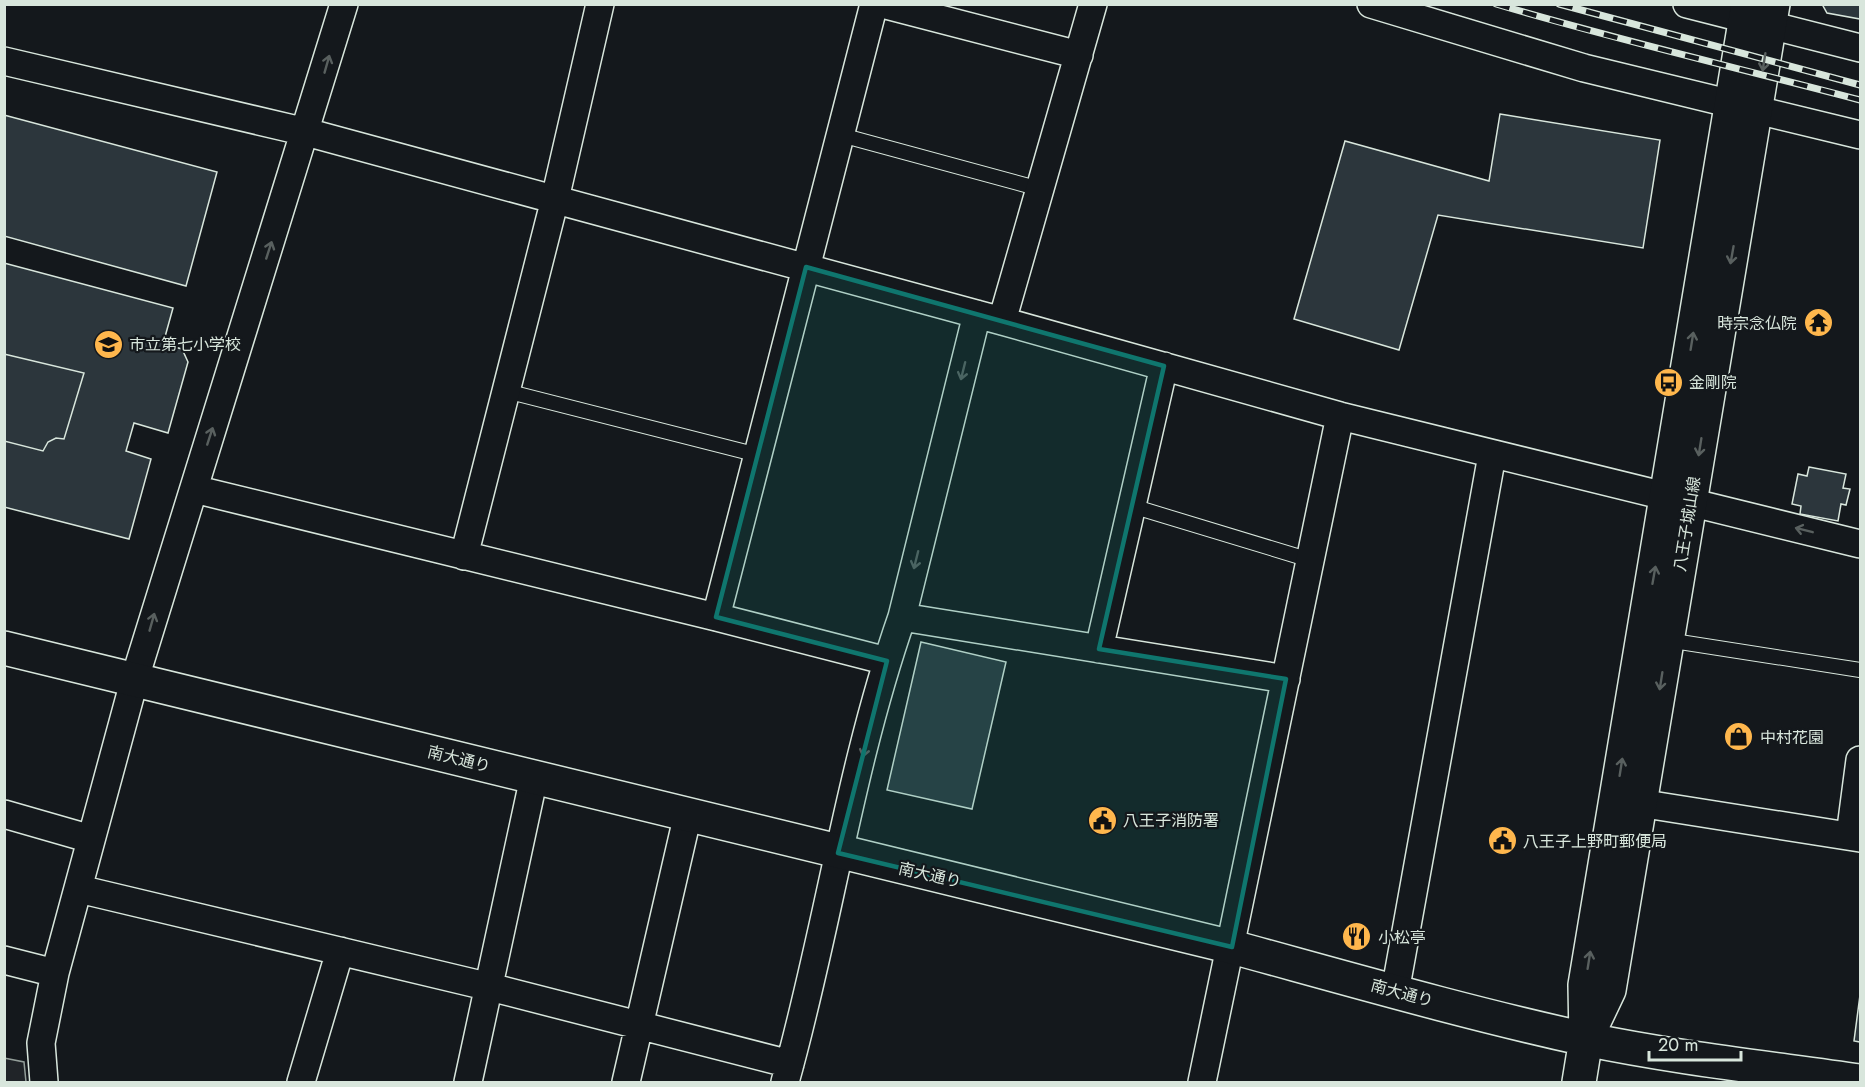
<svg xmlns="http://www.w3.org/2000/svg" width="1865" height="1087" font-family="Jost,'Noto Sans JP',sans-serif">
<rect width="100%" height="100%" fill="#14181c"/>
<path fill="#202428" stroke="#939e99" stroke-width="1.5" d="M4,1058L24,1062L26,1082H5Z"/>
<path fill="#2c363c" stroke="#d8e6dc" stroke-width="1.5" d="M1822,4H1860V19L1827,13Z
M1500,114L1660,140L1643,248L1438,215L1399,350L1294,319L1345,141L1489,181Z
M4,115L217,172L186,286L4,236Z
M4,263L173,308L163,344L182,349L188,362L168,433L134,423L126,451L151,459L129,539L4,507Z
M4,354L84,373L64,439L56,438L48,442L43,451L4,441Z
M1809,467L1846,474L1843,488L1850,489L1846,505L1841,504L1838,521L1800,514L1801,506L1792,504L1798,474L1807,476Z
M921,642L1006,662L972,809L887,790Z
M1860,995V1042L1854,1041Z"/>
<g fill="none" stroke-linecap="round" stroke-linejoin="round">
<defs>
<path id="lane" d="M841,135L1040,189
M506,391L758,455
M1132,506L1310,560
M1667,640L1860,670"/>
<path id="street" d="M882,4L1079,55
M1371,4L1584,68L1860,135
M1687,4L1860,48
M4,61L306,132L1002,321L1340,416L1860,544
M1002,321L1093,4
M194,489L716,617L887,661
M464,556L555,199L600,4
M716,617L874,4
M902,617L1286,679
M1099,649L1164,366
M1620,800L1860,838
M4,814L91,839
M1850,836L1860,760
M79,889L490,987L790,1064
M4,960L55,973
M1395,992L1492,455
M44,1082L41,1043L55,973L135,678L344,4
M301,1082L340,951
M468,1082L534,777
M626,1082L688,814
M785,1082C828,929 849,769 902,617L977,314
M1202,1082L1340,416"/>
<path id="secondary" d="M4,648L1232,947C1349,979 1467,1013 1585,1039C1676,1058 1769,1068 1860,1081
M1589,1032L1609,990L1773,4
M1579,1082L1586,1039L1585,985L1748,4"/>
</defs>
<use href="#lane" stroke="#d8e6dc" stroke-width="16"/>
<use href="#street" stroke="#d8e6dc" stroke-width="30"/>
<use href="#secondary" stroke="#d8e6dc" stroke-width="36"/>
<use href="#lane" stroke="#14181c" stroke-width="14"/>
<use href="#street" stroke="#14181c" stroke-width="27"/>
<use href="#secondary" stroke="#14181c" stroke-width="33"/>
<defs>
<path id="rail" d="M1496,4C1617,40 1739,68 1860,100
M1559,4L1860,85"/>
</defs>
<use href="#rail" stroke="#d8e6dc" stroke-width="7"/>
<use href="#rail" stroke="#14181c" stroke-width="4.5" stroke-dasharray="14" stroke-linecap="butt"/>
</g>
<defs><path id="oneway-shaft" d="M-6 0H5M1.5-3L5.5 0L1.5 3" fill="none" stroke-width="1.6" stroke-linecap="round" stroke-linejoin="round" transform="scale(1.5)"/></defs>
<g stroke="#59605f">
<use href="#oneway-shaft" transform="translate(1764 62) rotate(99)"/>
<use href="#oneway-shaft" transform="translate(327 64) rotate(-74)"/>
<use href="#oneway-shaft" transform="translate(269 250) rotate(-72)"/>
<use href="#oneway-shaft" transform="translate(1732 255) rotate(100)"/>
<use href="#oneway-shaft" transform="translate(1692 341) rotate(-81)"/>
<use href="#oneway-shaft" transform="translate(963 371) rotate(104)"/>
<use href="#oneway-shaft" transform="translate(210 436) rotate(-72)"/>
<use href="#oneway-shaft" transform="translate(1700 447) rotate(99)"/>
<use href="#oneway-shaft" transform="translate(1804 530) rotate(-166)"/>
<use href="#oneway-shaft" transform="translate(916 560) rotate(104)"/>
<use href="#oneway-shaft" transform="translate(1654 575) rotate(-80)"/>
<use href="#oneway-shaft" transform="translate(152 622) rotate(-74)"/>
<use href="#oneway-shaft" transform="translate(1661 681) rotate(99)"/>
<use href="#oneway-shaft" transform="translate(865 748) rotate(104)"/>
<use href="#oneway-shaft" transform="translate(1621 767) rotate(-81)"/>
<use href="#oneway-shaft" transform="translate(1589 960) rotate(-81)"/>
</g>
<path fill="#0f766e" fill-opacity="0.2" stroke="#0f766e" stroke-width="4.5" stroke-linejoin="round" d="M806,267L1164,366L1099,649L1286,679L1232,947L838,853L887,661L716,617Z"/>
<defs>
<symbol id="temple-disc" viewBox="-11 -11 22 22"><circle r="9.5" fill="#ffb74d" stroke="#14181c"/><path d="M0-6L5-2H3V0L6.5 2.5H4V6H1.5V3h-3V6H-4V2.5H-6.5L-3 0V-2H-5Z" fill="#111"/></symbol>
<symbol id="school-disc" viewBox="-11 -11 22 22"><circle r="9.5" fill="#ffb74d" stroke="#14181c"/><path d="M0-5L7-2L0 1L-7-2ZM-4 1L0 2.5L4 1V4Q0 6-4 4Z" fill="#111"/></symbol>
<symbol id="bus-disc" viewBox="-11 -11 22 22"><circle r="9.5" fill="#ffb74d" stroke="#14181c"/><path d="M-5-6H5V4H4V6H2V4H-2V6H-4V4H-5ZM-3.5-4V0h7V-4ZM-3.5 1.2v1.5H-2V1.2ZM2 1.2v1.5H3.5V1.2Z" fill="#111"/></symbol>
<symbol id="shop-disc" viewBox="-11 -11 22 22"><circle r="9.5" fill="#ffb74d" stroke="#14181c"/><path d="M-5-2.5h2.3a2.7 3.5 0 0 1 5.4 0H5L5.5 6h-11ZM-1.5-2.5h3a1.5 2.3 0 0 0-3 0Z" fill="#111"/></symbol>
<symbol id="civic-disc" viewBox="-11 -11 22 22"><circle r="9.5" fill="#ffb74d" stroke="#14181c"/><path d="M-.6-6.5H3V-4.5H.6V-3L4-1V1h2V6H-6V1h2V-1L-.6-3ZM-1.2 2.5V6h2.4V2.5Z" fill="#111"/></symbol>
<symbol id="restaurant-disc" viewBox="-11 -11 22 22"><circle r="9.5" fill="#ffb74d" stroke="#14181c"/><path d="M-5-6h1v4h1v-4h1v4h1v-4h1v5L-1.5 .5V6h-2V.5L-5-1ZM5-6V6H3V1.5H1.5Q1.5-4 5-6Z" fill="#111"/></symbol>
</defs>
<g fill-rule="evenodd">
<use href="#temple-disc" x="1802" y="306" width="33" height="33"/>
<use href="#school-disc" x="92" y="328" width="33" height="33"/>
<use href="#bus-disc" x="1652" y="366" width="33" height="33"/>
<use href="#shop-disc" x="1722" y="720" width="33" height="33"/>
<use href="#civic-disc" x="1086" y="804" width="33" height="33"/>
<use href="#civic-disc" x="1486" y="824" width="33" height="33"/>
<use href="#restaurant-disc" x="1340" y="920" width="33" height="33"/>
</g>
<g text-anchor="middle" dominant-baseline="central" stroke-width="4.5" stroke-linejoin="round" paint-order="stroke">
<g font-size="16" fill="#d8e6dc" stroke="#14181c" text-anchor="start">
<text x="1797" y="323" text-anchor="end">時宗念仏院</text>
<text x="129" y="344">市立第七小学校</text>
<text x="1689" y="382">金剛院</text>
<text x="1760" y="737">中村花園</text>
<text x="1123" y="820">八王子消防署</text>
<text x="1523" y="841">八王子上野町郵便局</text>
<text x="1378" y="937">小松亭</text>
</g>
<g font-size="16" fill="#d8e6dc" stroke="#14181c">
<text transform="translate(1687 524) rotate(-81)">八王子城山線</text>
<text transform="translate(459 759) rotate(14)">南大通り</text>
<text transform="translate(930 875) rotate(13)">南大通り</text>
<text transform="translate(1402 993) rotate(15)">南大通り</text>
</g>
</g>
<rect width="1865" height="1087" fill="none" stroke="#d8e6dc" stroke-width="12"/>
<path d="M1649 1051v9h92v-9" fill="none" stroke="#d8e6dc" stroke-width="3"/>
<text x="1658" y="1051" font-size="18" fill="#d8e6dc" stroke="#14181c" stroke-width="4.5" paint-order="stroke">20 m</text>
</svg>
